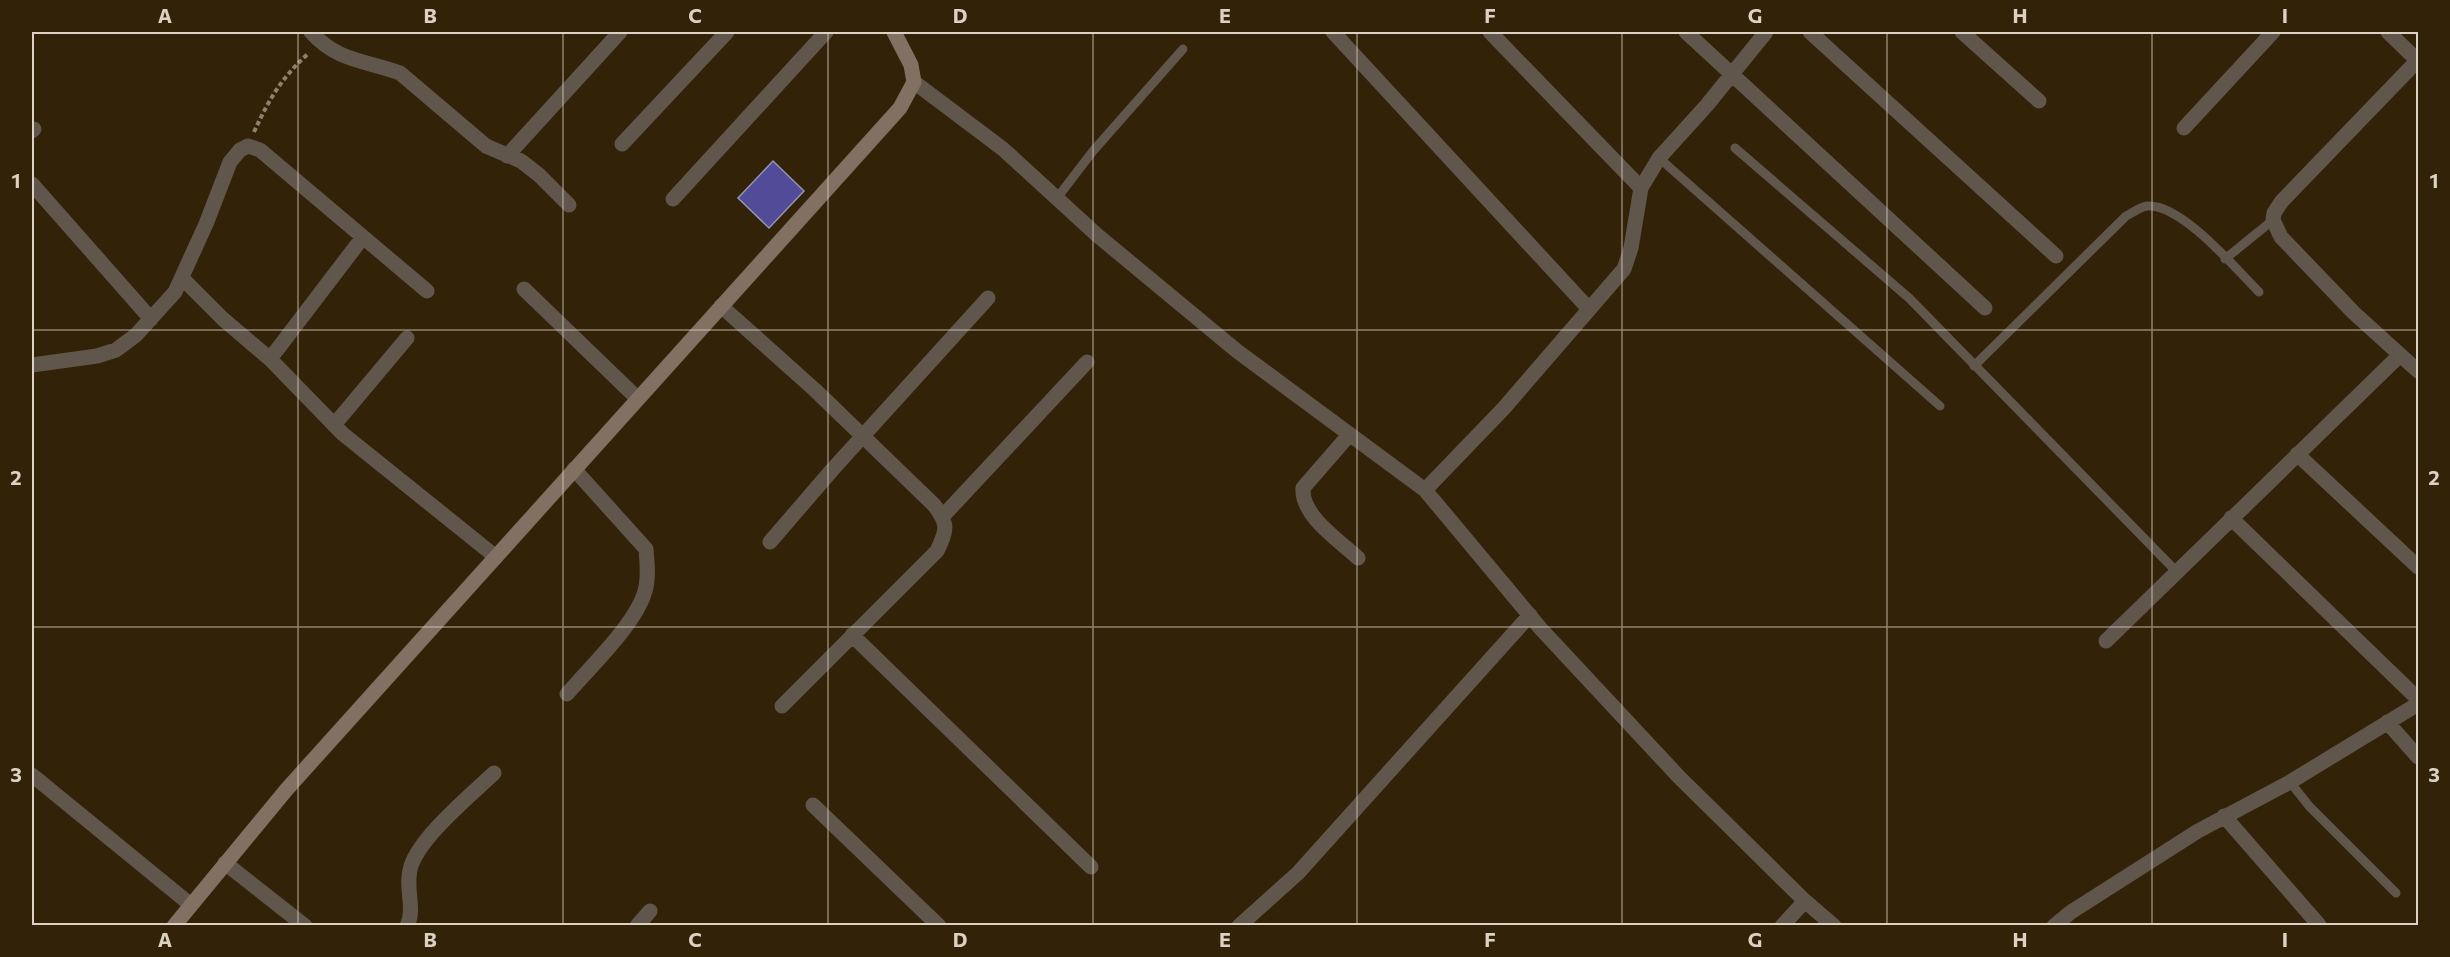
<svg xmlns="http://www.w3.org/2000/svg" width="2450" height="957" font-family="Commissioner,sans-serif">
<rect width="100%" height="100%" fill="#322208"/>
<path fill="#514b98" stroke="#9494b4" stroke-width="1.5" d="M773,161L804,191L769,228L738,198Z"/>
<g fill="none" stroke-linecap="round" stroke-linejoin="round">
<path stroke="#8e816d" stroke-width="4" stroke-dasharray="4.5 3" stroke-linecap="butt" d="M254,132C269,99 282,77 309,53"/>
<path stroke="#61564c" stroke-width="9" d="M1735,148L1909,298L2176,571
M1659,158L1940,406
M1057,198L1093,151L1183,49
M2225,259L2273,220
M1974,366L2126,216C2132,213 2140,207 2147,206C2181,203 2236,269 2259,292
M2290,782L2309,806L2396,893"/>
<path stroke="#61564c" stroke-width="15" d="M311,32C338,62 365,60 400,73L486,146L521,161L539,175L569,205
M1333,32L1589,309
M1490,32L1641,188
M1686,32L1985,308
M1810,32L2056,256
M1962,32L2039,101
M2388,32L2418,61
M2418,60L2282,201L2274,213L2273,220L2281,237L2354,313L2418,371
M914,82L1003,149L1097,235L1237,351L1425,490L1504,408L1624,269L1631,248L1641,188L1659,158L1707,105L1766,32
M2184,128L2273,32
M32,131L34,129
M622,144L727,32
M507,156L620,32
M32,184L151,319
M673,199L826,32
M182,278L223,319L270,359L343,434L496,557
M524,289L637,398
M721,306L815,390L934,505C949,524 947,530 937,551L782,706
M270,359L363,237
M32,365L97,356L116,350L136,335L175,292L206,224L230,162L240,150L248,146L260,150L427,291
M334,425L407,338
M1349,435L1303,488C1301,516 1339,540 1358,558
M2297,454L2418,567
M1425,490L1541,629L1679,777L1805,901L1782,926
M943,516L1087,362
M2231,518L2418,699
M770,542L832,470L988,298
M852,635L1091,867
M2106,641L2400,355
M567,694C590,667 636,624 645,591C649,578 647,562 646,549L574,469
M2387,722L2418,757
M32,775L191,905
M813,805L939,926
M2224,816L2319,925
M225,863L305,926
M1805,901L1834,926
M407,926C416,908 404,887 411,866C421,836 470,796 494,773
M637,926L650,911
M1239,926L1298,873L1530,615
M2054,926L2071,912L2198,831L2290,782L2418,704"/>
<path stroke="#827162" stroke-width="15" d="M174,926L287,789L900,108L914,82L911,65L894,32"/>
</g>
<path fill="none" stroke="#dcd1c3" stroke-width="1.5" stroke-opacity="0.55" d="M298,32V926M563,32V926M828,32V926M1093,32V926M1357,32V926M1622,32V926M1887,32V926M2152,32V926M32,330H2418M32,627H2418"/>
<rect width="2450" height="957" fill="none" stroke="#322208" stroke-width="66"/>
<rect x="33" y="33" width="2384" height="891" fill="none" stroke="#dcd1c3" stroke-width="2"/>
<g font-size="20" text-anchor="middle" font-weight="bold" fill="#dcd1c3">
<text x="165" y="23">A</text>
<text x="430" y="23">B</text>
<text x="695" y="23">C</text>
<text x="960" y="23">D</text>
<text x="1225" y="23">E</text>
<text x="1490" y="23">F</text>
<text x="1755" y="23">G</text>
<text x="2020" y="23">H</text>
<text x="2285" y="23">I</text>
<text x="16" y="188">1</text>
<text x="2434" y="188">1</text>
<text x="16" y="485">2</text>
<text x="2434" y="485">2</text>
<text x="16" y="782">3</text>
<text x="2434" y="782">3</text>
<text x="165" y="947">A</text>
<text x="430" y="947">B</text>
<text x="695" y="947">C</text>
<text x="960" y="947">D</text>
<text x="1225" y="947">E</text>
<text x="1490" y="947">F</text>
<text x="1755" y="947">G</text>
<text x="2020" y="947">H</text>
<text x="2285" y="947">I</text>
</g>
</svg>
